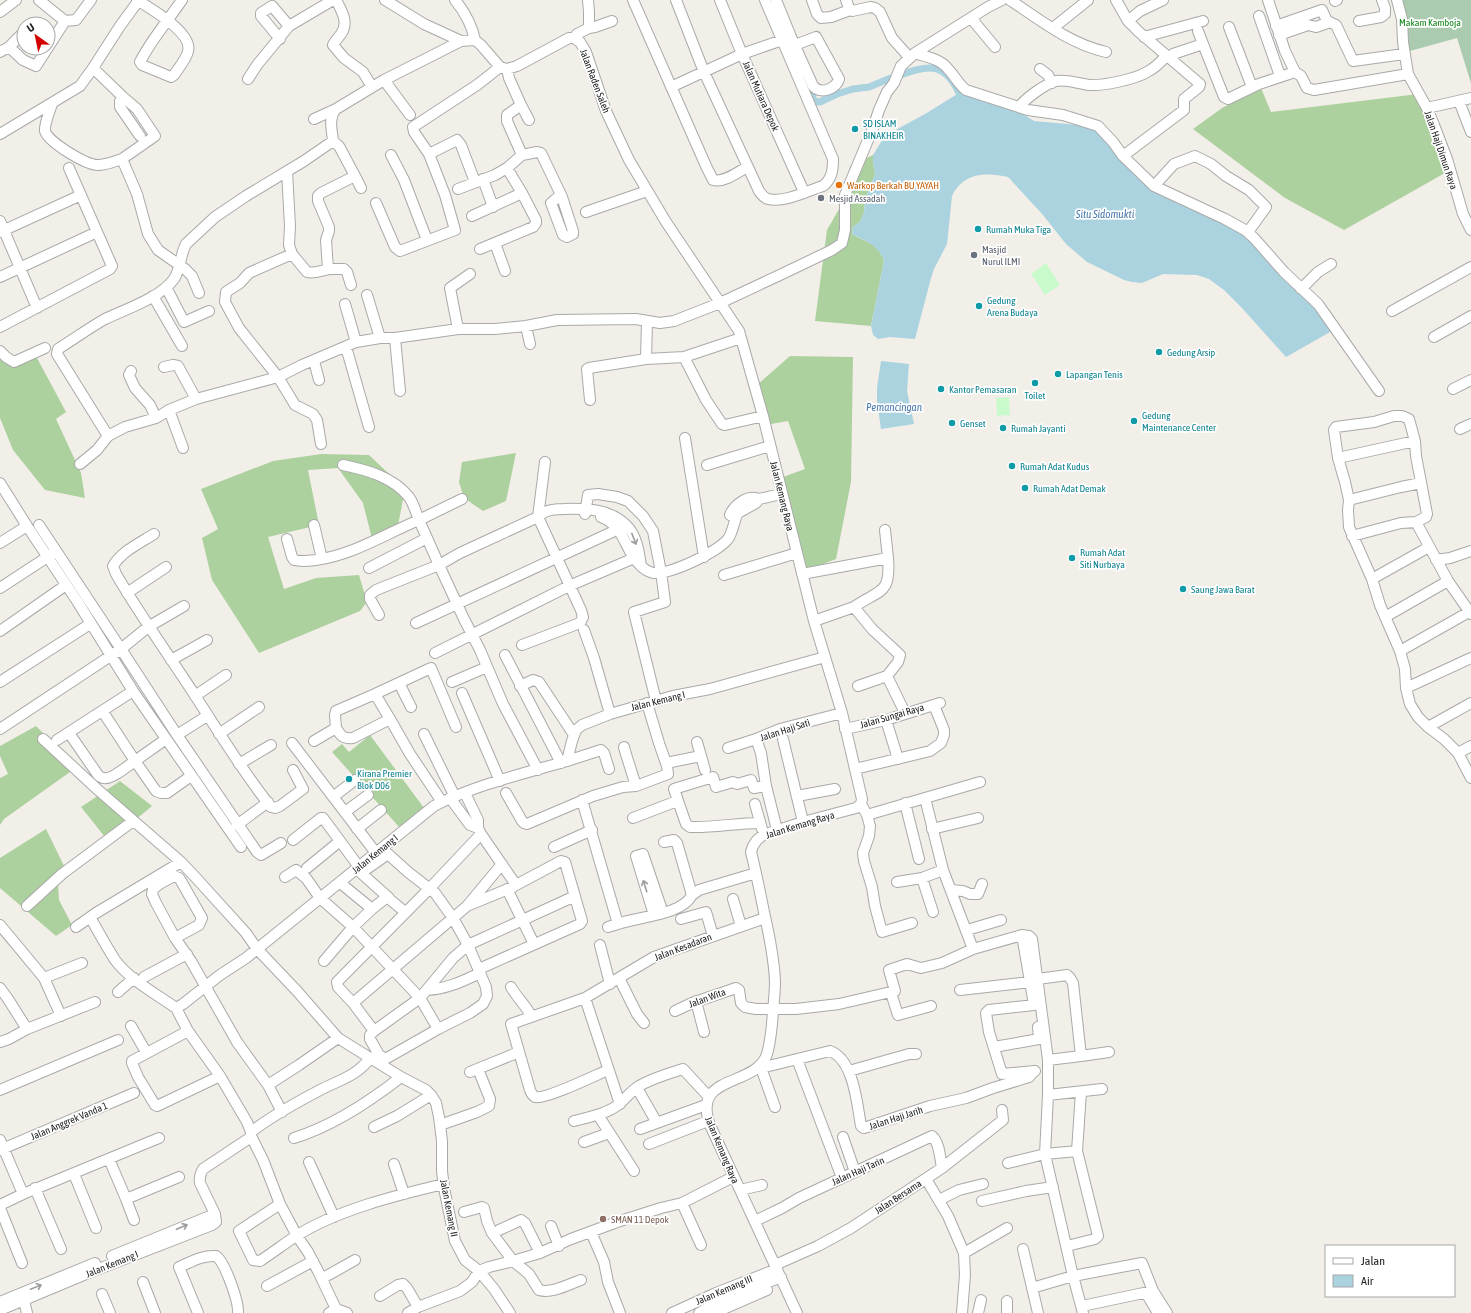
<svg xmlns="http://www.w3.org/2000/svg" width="1471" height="1313" font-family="'Asap Condensed',sans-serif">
<rect width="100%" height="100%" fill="#f2efe9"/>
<path fill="#add19e" d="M1261,88L1271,112L1418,94L1445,173L1344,230L1285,198L1193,129L1222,108Z
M873,155V163L875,174L865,200L864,212L860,222L853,227L852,234C866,242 879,244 884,261L871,326L815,321L827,230L843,202L850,166Z
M0,353L11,366L36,356L66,412L56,419L81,473L85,498L45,490L13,450L0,418Z
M790,356L853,357L851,482L836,559L805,571L780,478L805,469L788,421L765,425L757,385Z
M516,453L506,501L483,511L464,498L459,482L462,462Z
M321,454L369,455L405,489L397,531L372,539L363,503L338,468L308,470L319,525L268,537L284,589L316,578L359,575L367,602L360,611L259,653L212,580L202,538L218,529L201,489L273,461Z
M36,726L77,767L4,819L0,825V778L8,774L0,756V746Z
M370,735L424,808L400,828L332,752L342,744L349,752Z
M120,781L152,806L109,842L81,807Z
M46,829L69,876L58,884L59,900L72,925L56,936L0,888V858Z"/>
<path fill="#aacbaf" d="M1402,0H1471V83L1457,38L1410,51Z"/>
<path fill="#c8facc" d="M1046,263L1060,285L1045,295L1031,274Z
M1009,397L1010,415L997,416L996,398Z"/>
<path fill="#aad3df" d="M959,93L984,102L1010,106L1034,121L1068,124L1088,127L1096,130L1146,185L1157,193L1236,229L1248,237L1305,297L1332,331L1286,357L1242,308L1224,290L1209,279L1197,275L1163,274L1142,283L1132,282L1124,280L1087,262L1066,244L1043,215L1008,177C985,172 963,173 952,196L947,244L934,269L931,278L915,339L890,337L878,339L873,335L871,326L884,261C879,245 865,241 852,234L853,227L860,222L864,212L865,200L875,174L873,163V155L881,142L890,133L925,114Z
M881,361L909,364L907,391L914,424L881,429L877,401V388Z"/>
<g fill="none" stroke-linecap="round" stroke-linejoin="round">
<path stroke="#aad3df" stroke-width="7" d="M901,75C929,64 945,63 959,93
M806,84L814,100L817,102H820L837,94L853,89L869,87L891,78"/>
<defs>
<path id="minor" d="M39,0L65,21L76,20L91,0
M137,0C150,8 193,33 188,51C187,58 178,69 174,75L171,77L142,65L140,62C149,43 169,19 182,0
M336,0C342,11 349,23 341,34C338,38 335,41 333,45L344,58L363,72L372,87
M385,0L424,24L461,41L475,40L481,45L500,67L507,69L517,66L569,38H574L580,42L586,52L606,111L629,160L666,222L739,331L763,416L814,621L842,713L862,799L861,804L856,808L803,822L763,835L757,840L753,846L751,852C756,872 760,892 764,912C769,934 774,957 775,981C775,995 773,1009 772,1024C771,1033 770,1044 767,1054C756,1088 691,1073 710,1125L797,1313
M455,0C464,11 472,26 475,40
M633,0L706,166L713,180C724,183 738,172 747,167
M676,0L704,72L759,191C762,195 764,198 768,199C785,203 807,191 823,186C832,179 833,170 833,159L765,0
M720,0L742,54L804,192
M776,0L791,37L813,86C820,95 836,89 839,79L816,37L795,45
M812,0L817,14L821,18L831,17L850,10
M846,0L849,8L852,11L871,7L875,8L880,12L892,38L909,57
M1010,0C1040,20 1070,44 1106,52
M1116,0L1128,21L1139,32L1200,84L1199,87L1184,99V110L1123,156L1154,186L1225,219L1245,230L1254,238L1284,272L1318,304L1379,391
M1268,0L1285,51L1295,72L1301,76L1307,88L1314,90L1408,74
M1397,0L1402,19L1403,42L1408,74L1427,108L1434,125L1447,159L1463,214L1471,230
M1335,1L1337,0
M0,12L16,0
M1259,16L1280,76
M971,18L995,47
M1128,21L1140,11L1163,0
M1359,21L1381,17L1385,14V8L1382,0
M1276,26L1322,10L1327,21L1336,25L1353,61L1404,54
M1229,27L1252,87
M589,28L595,27L612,21
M1053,28L1088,0
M1198,31L1203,44
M1279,35L1308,25L1316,27L1330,22
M1144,37L1203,21
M574,38L577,34L589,28V12L588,0
M280,39L261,16V13L272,6L289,26
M9,47L23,60L36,66L65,21
M0,52L9,47L24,32
M915,53C926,57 941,59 948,69C955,76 958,84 966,90L1028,110L1063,115L1098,126L1113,142L1123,156
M1173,54L1203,44L1224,97L1228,99L1259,84L1295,72
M93,68L123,97L137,109L155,136L122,159
M507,69L509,78L521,105L507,115V121L522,155
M1040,69L1048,75L1052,83
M248,79L257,65L289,26L333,0
M384,80L410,115
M671,87L742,54L788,38
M123,97L120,101V107L140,136
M1459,101L1471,132
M52,104C50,110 44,125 45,131C48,142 86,165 98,165C106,165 115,161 122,159L137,194L148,234L158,250L185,269L192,276L199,293
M521,105L529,120
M1019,107C1026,98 1045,84 1056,81C1067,79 1079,84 1090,85C1103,86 1136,79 1147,72C1155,68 1160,63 1166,56
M1427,108L1471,98
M314,119L336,109
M0,134L80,86L93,68L120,26L139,0
M429,154L457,140L461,145L475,182
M391,155L404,180L427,240
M287,171L290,226L289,245L292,254L307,272C315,274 322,270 330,269C334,269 339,269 344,269L347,272L351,285
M355,176L361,188
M483,179L493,207
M1154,186L1174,164L1195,156L1211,164L1226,176L1249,190L1266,207L1248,232
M458,189L495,175L507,168L522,155L537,152L541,153L562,197L573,231V234L567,237L563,235L551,203L557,198L562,197
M376,203L395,247L400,251L455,230L445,195L429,154L414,132L413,127L477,85L500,67
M586,212L647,191
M472,216L522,193
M0,221L37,308
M0,232L81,195
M495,243L505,271
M480,249L533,227L536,223V220L522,193L507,168
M292,254L249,273L240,283L226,292L225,302L239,328L278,377L295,405L313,414L317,420L321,444
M328,269L326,240L329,231V227L318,201V196L321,193L355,176L339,146L333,141
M0,277L97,232
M166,287L184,322L209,311
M1301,289L1318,272L1331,264
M367,295L380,338
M153,296L182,346
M345,304L356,342
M1392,311L1471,267
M526,326L530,344
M0,327L110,269L112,266L69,168
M458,329L450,288L470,274
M1434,337L1471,316
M395,338L400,391
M346,347L369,427
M0,351L6,357L14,362L45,348
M684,357L706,400L722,424L725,425L763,416
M646,359L647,321
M314,361L319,380
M164,367L173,365L178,366L196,399
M131,371L129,375L135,388L150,405L156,418
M1453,389L1471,380
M590,400L587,369L589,368L646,359L684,357L741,338
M169,410L183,448
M1460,429L1471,424
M108,436L57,354L58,349C74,339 89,328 105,319C126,309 160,298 174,279C181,268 180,255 186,244L215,217L246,196L304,161L333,141C332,130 328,118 336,109L384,80L461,41
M685,438L704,557
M1415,441L1338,458L1345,482L1349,500L1348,510L1349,527L1372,579L1380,605L1400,651L1405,669L1406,688L1410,704L1418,717L1428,727L1444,739L1458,753L1471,778
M1338,458L1334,430L1336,427L1374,422L1394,416H1402L1409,419L1415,441L1416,456L1427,514L1426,517L1416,522
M80,464L97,450L108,436L125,427L156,418L169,410L196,399L278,377L302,365L356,342L380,338H395L458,329H495L526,326L557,320L636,319L660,323L674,321L720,303L782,274L832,250L842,243L845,230V195L873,128L879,110L887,92L894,83L901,66L915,53L988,7L1002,0
M343,465C367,470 393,477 409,497C414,504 416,513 419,520L462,499
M707,465L770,446
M0,483L27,526
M1349,500L1401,487L1421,483
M585,514L588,495L598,494L617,497L628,501L643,516L653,531L661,572L665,602L634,612L656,701
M730,515C734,505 748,494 759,499L781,494
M601,517C627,528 622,548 641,566C645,570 648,572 654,573C672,574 717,552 728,539C733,532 734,520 738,513L756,503L759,499
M314,525L322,559
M154,534C140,543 122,551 113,566L116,574C140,615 168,654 194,694C219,732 242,771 271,807L275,808L280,806L303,789L293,770
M1352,536L1401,523L1416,522L1448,581L1471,614
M287,539L292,557L294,560C302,562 308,561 316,560C353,555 385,534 419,520L439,565L376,590L370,595V599L379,615
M0,543L27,526L77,601L133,691L241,847
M1436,560L1450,558L1471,551
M369,568L427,538
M802,574L888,558L885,530
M724,575L797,553
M1372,579L1429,547
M0,588L52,554
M127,593L166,567
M184,606L148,627L121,649L177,735L257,852L261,855L281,843
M854,607C880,589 891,595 888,558
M1385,617L1448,581
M814,621L854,607L872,629L900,655L898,662L887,676
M416,623L623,527
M584,630L594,658L610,714
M0,631L66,585
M522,645L580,623L583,617L581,610L538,517L545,462
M1400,651L1469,612
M435,653L569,586L639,556
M505,655L561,763
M171,660L207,640
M0,682L90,624
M452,682L487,667
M399,683L411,707
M520,686L533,680L539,682L574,735
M858,686L887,676L905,713
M1406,688L1471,658
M462,693L500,781
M375,694L390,719
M195,696L226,675
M647,703L659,743
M103,712L135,761L166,739
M886,720L898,759
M1428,727L1471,703
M336,728C341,736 343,739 353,738L390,719L410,754L442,802
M0,729L121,649L39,525
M845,729L886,720L940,703
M69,733L98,775C99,776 102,778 104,778C111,780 129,765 135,761L156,791L161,793H167L191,776
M219,734L259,707
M424,734L455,797
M177,735L207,716
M43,739L97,789L181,862L197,879L246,933L257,949L297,991L338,1038L401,1077L426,1090L431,1095L436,1103L439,1117L442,1141V1171L444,1188L455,1241L465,1260L479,1271L489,1267L513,1261L540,1253L571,1239L617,1222L661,1208L682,1203L733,1177
M756,739L761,753L766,786L777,830
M783,739L803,822
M57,740L133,691
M314,741L336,728L335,715L336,711L375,694L431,668L456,727
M697,742L705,770
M292,743L376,853
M624,747L625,751L636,786
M728,748L756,739L780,729L842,713
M1458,753L1471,746
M567,761L601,750L604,753L609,769
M666,763L701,756
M239,764L271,745
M855,769L930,751L941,743L944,735V730L934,705
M538,770L503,704L480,650L464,619L439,565L460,553L538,517C540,515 543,513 545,512C551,509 558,509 564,509C585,508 611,509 627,526C637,536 639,553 641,566
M465,793L478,820V828L481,834L516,885L561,861L565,862L582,921L580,924L479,969
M506,793L522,821L524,823L527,824L593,796L623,787L636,786L668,774L667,766L660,746
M797,796L835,789
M333,797L355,780
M450,798L470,825L478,828
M925,798L980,782
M582,800L618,924C639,916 681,916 692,895L677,843L674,840L664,842
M905,803L919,859
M755,804L762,829
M861,804L867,815L925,798L943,870L973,949L1022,935L1029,936L1032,939L1048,1060V1095L1045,1154L1073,1276L1083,1313
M345,812L368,795
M867,815L870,826L869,836L863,853L864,861L872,887L875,906L882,932L912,923
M633,818L677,801
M760,823C736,823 713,828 690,827L686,824L674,789L713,777L716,787L733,782L737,784L751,780L754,788L766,786
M237,825L268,802
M357,829L381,810
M932,829L978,818
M293,840L321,818H323L340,841
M554,847L592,830
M502,864L467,906L353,1003L374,1031L420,998L453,958L468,945L575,896
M307,868L340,841L359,867
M285,877L296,870L306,878L320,898L353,927L420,998L438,1029
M922,878L933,912
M897,882L922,878L943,870
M507,889L534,944
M951,890L963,891L970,894H978L982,884
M692,895L699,890L756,873
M733,899L741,926
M469,905L513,887
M27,906L62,874L133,821
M372,909L387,897L405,912
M654,915L636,856L643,854L663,913
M90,917C98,931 106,946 115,960C130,980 156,994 176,1008
M681,919L706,912L713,936
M0,925L44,978L61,1016
M76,927L96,913L181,862
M608,927L618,924
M967,930L1001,920
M1022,935L1034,1005L989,1010L986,1013L989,1032L1002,1074L1035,1071
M175,938L199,925L202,918L181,881L179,878L174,876L161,883L153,889L152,894L156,903L175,938L191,961L237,1042L268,1085L282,1112
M600,945L610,984
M324,961L353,927L372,909L344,886
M144,977L187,954
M44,978L82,963
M619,978L637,1014L644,1023
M1038,979L1067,975L1070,978L1073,983L1081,1056L1048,1060
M511,987C517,998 526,1005 531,1016
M0,988L8,999L27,1029
M427,990C447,989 463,981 480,973
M960,990L1030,982
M118,992L134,978
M891,993L898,1015L931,1006
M585,998L620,1104
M696,1001L704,1032
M353,1003L338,987L337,982L429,889L481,834
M675,1011L692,1003L736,988L739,990L741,1003L745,1007L756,1009H796L839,1004L895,991L889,970L907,964L921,968L942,963L973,949
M131,1026L146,1052
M188,1031L132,1061V1063L138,1077L155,1105L157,1106L220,1076
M374,1031L370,1035V1039L379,1055L384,1058H387L438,1029L470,1013L483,1004L487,996L486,987L468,945L453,918L435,893L408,872L388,854L361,873L389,898
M0,1042L9,1039L27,1029L95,1002
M994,1047L1039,1039L1038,1027
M1081,1056L1109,1052
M797,1059L842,1178
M760,1065L775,1107
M761,1068L830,1051C854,1060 857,1104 861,1126L864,1128L930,1106L966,1098L993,1088L1029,1077L1034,1071
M608,1070C596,1075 545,1100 535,1097C532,1095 531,1093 530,1090L511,1024L585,998L654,957L765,918
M849,1071L909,1054H916
M470,1072L519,1052
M268,1085L299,1065L338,1038
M637,1088L657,1123
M0,1090L118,1040
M1048,1095L1102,1089
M598,1115L634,1171
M574,1121C589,1117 606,1114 618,1105C625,1099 631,1091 639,1086C653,1078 667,1074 683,1069L709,1097
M440,1125L477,1112L489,1106L490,1099L478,1069
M374,1127L397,1116L431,1095
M640,1129L706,1105
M251,1132C273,1115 297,1102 322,1089C340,1080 358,1075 370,1058
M251,1136L263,1160L280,1204L297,1236L308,1252L319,1273L336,1309
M843,1137L855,1172
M294,1138C333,1126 369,1102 401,1077
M0,1140L23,1194L0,1205
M584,1142L609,1133
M649,1144L708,1121
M0,1150L134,1093
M109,1159L126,1199L134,1220
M309,1162L334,1217
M1008,1163L1045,1154L1077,1151L1081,1092
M394,1164L404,1194
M74,1174L96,1228
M926,1179L948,1216L964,1253L965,1275L962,1313
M35,1188L61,1249
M740,1190L762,1185
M23,1194L159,1138
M126,1199L179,1177
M939,1200L959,1190L983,1184
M982,1201L1026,1191L1053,1187
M682,1203L701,1245
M280,1204L239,1231L253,1260L260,1261C272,1253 284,1244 296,1236C337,1210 397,1195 444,1184
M0,1208L22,1263
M464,1212L482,1207L484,1208L487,1221L492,1233L513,1261L529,1274L539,1290C552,1294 569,1284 581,1280
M755,1221L782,1208L799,1198L932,1136C940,1143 940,1159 942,1168
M551,1226L559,1246
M499,1230L521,1220L525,1223L540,1253
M591,1232L604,1262L608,1282L620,1313
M1067,1246L1095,1239L1098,1236L1077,1151
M1023,1249L1038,1313
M964,1253L1007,1228
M112,1256L215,1214
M775,1265L818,1246L851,1228L942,1168L1003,1120L1002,1110
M323,1278L355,1260
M143,1282L155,1313
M267,1286L313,1261
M1032,1288L1073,1276L1142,1263L1153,1291L1082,1306
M1153,1291L1167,1313
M1146,1293L1158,1313
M102,1294L110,1313
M380,1296L398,1285L403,1284L407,1288L418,1307L460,1291L472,1282L479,1271L494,1289L510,1313
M24,1301L27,1313
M0,1302L95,1263
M0,1310L91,1272L212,1225L216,1222L215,1214L200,1183C199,1177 200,1174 203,1169L248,1139L251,1136V1132L247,1122L220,1076L188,1031L176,1008L183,1004L220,975L246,958L434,806C475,785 522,774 567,761L572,741L576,730L582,725L610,714L673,696L710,689L825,657
M198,1313L179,1267C191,1262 202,1255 216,1256C225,1262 239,1302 238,1313
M329,1313L336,1309L347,1313
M408,1313L418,1307
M672,1313L716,1293L777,1269
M699,1313L716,1303L781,1277
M714,1313L767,1290
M978,1313L981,1300
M1007,1313V1301"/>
</defs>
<use href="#minor" stroke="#a9a9a9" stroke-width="12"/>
<use href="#minor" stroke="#fff" stroke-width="10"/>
</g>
<defs><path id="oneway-shaft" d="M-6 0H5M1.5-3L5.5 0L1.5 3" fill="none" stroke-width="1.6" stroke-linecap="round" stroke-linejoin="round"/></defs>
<g stroke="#9c9c9c">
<use href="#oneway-shaft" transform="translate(634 539) rotate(69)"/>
<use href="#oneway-shaft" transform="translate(645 886) rotate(-107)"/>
<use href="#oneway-shaft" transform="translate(182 1227) rotate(-23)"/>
<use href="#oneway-shaft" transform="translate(36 1287) rotate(-22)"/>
</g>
<g fill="#0f9aa8" stroke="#fff" stroke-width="1.5">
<circle cx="855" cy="129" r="4"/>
<circle cx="978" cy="229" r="4"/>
<circle cx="979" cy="306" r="4"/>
<circle cx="1159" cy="352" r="4"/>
<circle cx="1058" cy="374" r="4"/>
<circle cx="1035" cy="383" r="4"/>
<circle cx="941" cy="389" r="4"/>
<circle cx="1134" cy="421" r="4"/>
<circle cx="952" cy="423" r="4"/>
<circle cx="1003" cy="428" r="4"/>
<circle cx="1012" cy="466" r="4"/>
<circle cx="1025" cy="488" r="4"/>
<circle cx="1072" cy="558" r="4"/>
<circle cx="1183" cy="589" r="4"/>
<circle cx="349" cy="779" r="4"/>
</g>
<circle fill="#e8710a" stroke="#fff" stroke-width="1.5" cx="839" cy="185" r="4"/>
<g fill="#6b7280" stroke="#fff" stroke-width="1.5">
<circle cx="821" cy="198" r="4"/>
<circle cx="974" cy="255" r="4"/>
</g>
<circle fill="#8d6e63" stroke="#fff" stroke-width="1.5" cx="603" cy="1219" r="4"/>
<g text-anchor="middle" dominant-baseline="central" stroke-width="3.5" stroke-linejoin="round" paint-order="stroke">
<g font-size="10" fill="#0c8416" stroke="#fff">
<text x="1430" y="22">Makam Kamboja</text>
</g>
<g font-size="10" fill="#222" stroke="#fff">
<text transform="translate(595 81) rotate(69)">Jalan Raden Saleh</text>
<text transform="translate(761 96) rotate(66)">Jalan Mutiara Depok</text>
<text transform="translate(1441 150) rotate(71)">Jalan Haji Dimun Raya</text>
<text transform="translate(782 496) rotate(76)">Jalan Kemang Raya</text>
<text transform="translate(658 701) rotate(-14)">Jalan Kemang I</text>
<text transform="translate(892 716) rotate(-16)">Jalan Sungai Raya</text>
<text transform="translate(785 730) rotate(-18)">Jalan Haji Sati</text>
<text transform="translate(800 825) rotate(-17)">Jalan Kemang Raya</text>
<text transform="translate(375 854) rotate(-39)">Jalan Kemang I</text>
<text transform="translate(683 947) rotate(-21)">Jalan Kesadaran</text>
<text transform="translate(707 998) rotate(-20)">Jalan Wita</text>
<text transform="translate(896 1118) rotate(-18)">Jalan Haji Jarih</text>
<text transform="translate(69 1121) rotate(-23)">Jalan Anggrek Vanda 1</text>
<text transform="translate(722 1150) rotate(67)">Jalan Kemang Raya</text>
<text transform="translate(858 1171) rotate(-24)">Jalan Haji Tarin</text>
<text transform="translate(898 1197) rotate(-33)">Jalan Bersama</text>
<text transform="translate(449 1208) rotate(79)">Jalan Kemang II</text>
<text transform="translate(112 1264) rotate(-22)">Jalan Kemang I</text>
<text transform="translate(724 1290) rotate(-23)">Jalan Kemang III</text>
</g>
<g font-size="10" fill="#0d838f" stroke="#fff" text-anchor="start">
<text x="863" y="123">SD ISLAM<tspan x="863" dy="12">BINAKHEIR</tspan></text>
<text x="986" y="229">Rumah Muka Tiga</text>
<text x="987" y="300">Gedung<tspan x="987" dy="12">Arena Budaya</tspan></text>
<text x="1167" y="352">Gedung Arsip</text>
<text x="1066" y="374">Lapangan Tenis</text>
<text x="949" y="389">Kantor Pemasaran</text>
<text x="1035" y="395" text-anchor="middle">Toilet</text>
<text x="1142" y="415">Gedung<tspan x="1142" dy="12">Maintenance Center</tspan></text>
<text x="960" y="423">Genset</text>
<text x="1011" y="428">Rumah Jayanti</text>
<text x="1020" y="466">Rumah Adat Kudus</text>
<text x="1033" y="488">Rumah Adat Demak</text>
<text x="1080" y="552">Rumah Adat<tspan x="1080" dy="12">Siti Nurbaya</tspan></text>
<text x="1191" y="589">Saung Jawa Barat</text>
<text x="357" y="773">Kirana Premier<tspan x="357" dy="12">Blok D06</tspan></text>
</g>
<g font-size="10" fill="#c56008" stroke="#fff" text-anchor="start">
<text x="847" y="185">Warkop Berkah BU YAYAH</text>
</g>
<g font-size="10" fill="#5b616d" stroke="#fff" text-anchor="start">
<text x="829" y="198">Mesjid Assadah</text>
<text x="982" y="249">Masjid<tspan x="982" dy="12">Nurul ILMI</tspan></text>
</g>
<g font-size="10" fill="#785e54" stroke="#fff" text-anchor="start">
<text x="611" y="1219">SMAN 11 Depok</text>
</g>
<g font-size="11" font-style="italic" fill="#4a7aab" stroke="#fff">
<text x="1105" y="214">Situ Sidomukti</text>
<text x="894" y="407">Pemancingan</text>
</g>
</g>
<rect x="1325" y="1245" width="130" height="52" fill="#ffffff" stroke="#a7a7a7"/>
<rect x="1333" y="1258" width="20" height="6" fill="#ffffff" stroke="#a7a7a7"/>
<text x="1361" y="1265" font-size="12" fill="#222222">Jalan</text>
<rect x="1333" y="1275" width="20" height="12" fill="#aad3df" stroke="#a7a7a7"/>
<text x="1361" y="1285" font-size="12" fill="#222222">Air</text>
<g transform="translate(36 36) rotate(327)"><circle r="19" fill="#ffffff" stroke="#a7a7a7"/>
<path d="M0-3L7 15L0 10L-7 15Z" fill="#d40000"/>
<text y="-6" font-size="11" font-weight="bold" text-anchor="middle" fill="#222222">U</text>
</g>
</svg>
